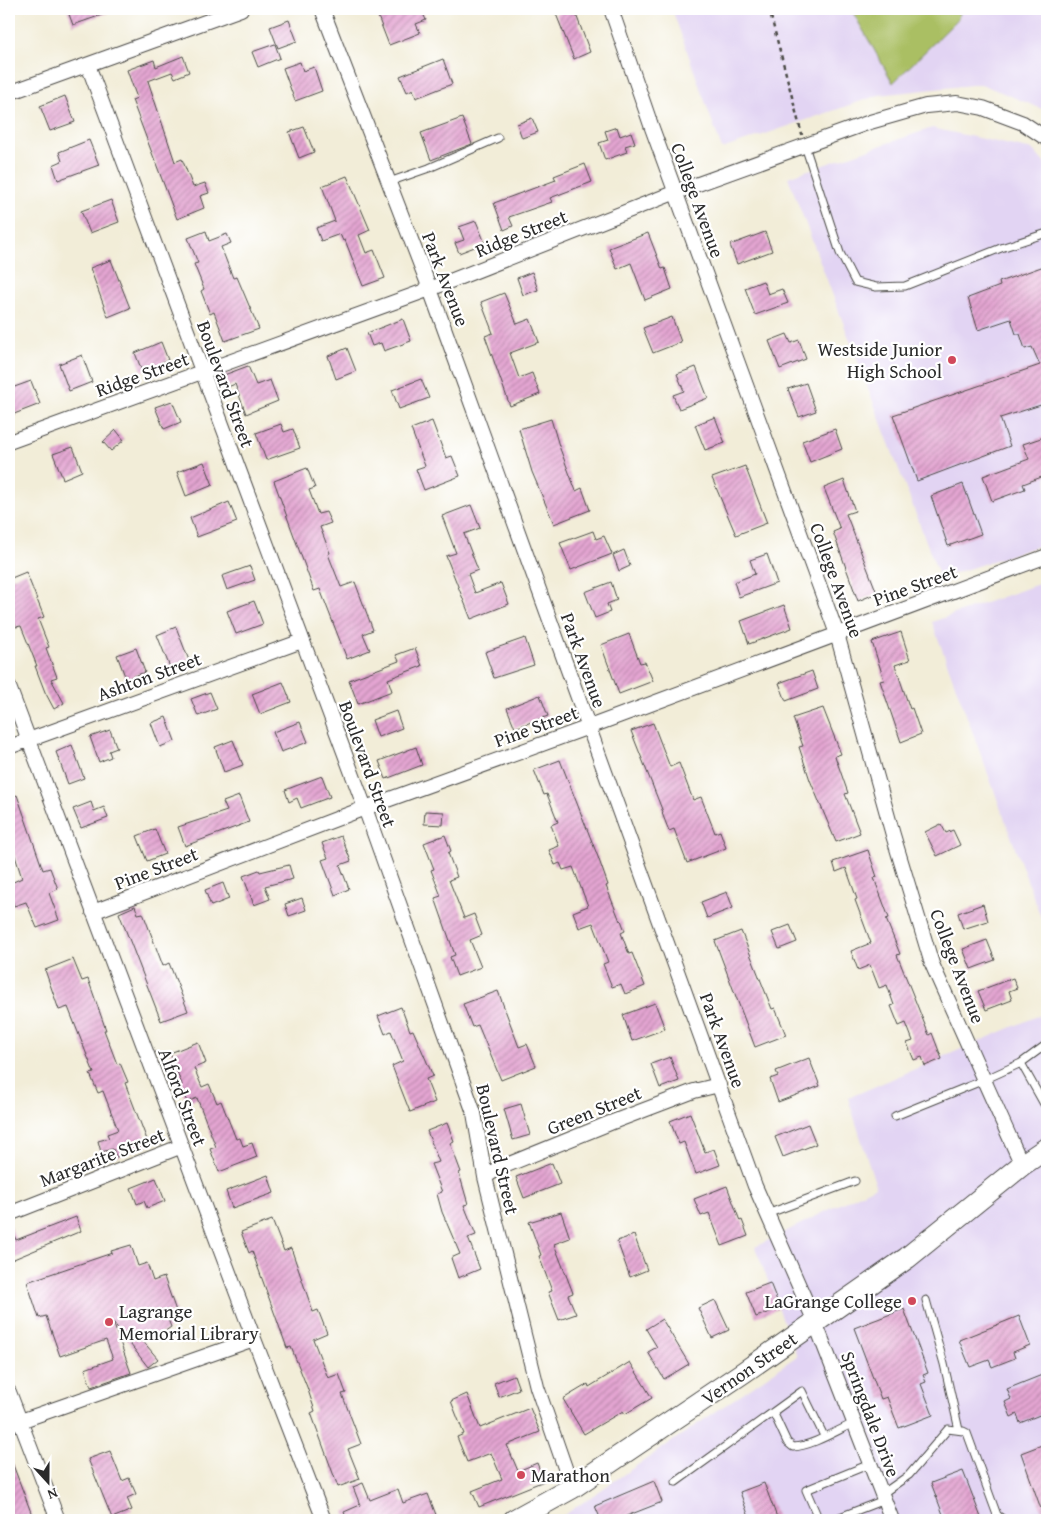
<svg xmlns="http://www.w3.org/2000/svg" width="1056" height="1529" font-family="'Gentium Book Plus',serif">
<defs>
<pattern id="building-hatch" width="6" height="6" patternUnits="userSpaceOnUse" patternTransform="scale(1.25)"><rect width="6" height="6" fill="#e4a5d2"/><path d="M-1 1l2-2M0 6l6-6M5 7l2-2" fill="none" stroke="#b987ab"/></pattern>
</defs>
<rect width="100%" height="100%" fill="#fff"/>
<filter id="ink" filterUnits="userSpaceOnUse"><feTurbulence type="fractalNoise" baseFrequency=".02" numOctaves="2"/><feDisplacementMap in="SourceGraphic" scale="10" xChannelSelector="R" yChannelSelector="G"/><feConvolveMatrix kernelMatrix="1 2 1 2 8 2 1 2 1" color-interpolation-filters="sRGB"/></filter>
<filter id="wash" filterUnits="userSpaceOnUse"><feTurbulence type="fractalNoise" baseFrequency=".0096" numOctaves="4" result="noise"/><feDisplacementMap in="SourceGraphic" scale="20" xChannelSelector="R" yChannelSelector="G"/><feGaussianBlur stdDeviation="1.12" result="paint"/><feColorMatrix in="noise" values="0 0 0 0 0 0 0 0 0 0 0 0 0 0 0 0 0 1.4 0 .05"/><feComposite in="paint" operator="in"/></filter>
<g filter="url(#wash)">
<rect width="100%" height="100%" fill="#f2edd8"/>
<path fill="#e2d4f3" d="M672,9H1047V111L981,84L879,95L722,149Z
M932,128L1033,150L1047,166V543L940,578L788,177Z
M1047,581V934L932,622Z
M1047,1012V1520H553L566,1514L797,1356L755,1247L876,1186L848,1098Z"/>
<path fill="#aabf64" stroke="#6a7548" d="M851,9H962L957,20L893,83Z"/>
<g id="blocks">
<path fill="url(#building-hatch)" d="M67,9H115L116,10L73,25Z
M375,9H421L426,20L416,24L420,33L389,45Z
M571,9H574L590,52L574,59L556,14Z
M289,20L297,41L278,48L270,27Z
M275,44L280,58L258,67L252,52Z
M183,56L189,72L175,78L172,72L148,81L175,162L182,159L193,187L205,183L209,193L200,196L204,208L177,219L132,100L137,98L127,70L154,60L156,67Z
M443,59L452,84L416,98L413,89L407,92L400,76Z
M300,62L303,71L314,67L322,91L295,101L283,68Z
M65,96L75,122L50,131L40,106Z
M462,118L472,144L431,160L421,133Z
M532,118L538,132L522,138L517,124Z
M304,127L314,152L299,158L289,132Z
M617,127L620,136L631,132L635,143L625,146L627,152L605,160L599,143L608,140L605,131Z
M89,140L99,165L58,180L53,165L62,161L59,152Z
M585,164L592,182L550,198L552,202L509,217L513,226L504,230L494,203L556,180L554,176Z
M347,176L370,230L359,235L366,253L374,250L385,278L363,286L345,240L343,241L340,234L321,241L316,228L335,221L322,186Z
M111,200L119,222L90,233L81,211Z
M476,221L485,243L459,253L455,243L464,240L459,227Z
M206,231L209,241L227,234L231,243L221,247L233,278L237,277L259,329L225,341L214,312L210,314L201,291L204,289L194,264L198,263L188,238Z
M765,232L772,251L737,264L730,245Z
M648,233L662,269L665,268L672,289L645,300L631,263L617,269L609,248Z
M111,260L130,308L108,317L90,268Z
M1047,265V403L1000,418L1010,446L917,481L893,415L1040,365L1032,347L1025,349L1020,334H1016L1011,319L978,330L968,298L1000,286L999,282Z
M532,272L538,290L523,295L517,278Z
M763,281L768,294L782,289L788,303L755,315L745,288Z
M504,293L517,324L530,319L539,342L510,353L519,378L532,373L540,394L510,406L485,336L493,333L481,302Z
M672,317L681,342L653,353L643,328Z
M403,319L411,341L384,351L381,343L372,346L367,333Z
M787,334L791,343L799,340L806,359L780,369L769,341Z
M161,342L168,360L142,371L135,353Z
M347,348L356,371L336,379L328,356Z
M82,355L92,382L69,391L59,364Z
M248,366L256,385L270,380L278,401L246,414L235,384L228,387L224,375Z
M696,367L708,398L679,409L673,395L684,391L677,374Z
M421,379L429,398L399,409L392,390Z
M31,381L40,404L9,416V389Z
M806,383L816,411L799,417L788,389Z
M172,401L181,422L164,429L155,407Z
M715,417L725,443L705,450L695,425Z
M551,419L559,446L576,491L582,488L590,510L554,524L532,472L519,429Z
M432,421L446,458L452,456L460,476L424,490L416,469L425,466L411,429Z
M281,424L284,432L293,429L300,448L266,460L256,433Z
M835,429L842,449L810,462L802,441Z
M116,430L124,440L111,451L103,442Z
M1047,436V475L1023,484L1025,489L992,501L983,476L1029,459L1023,444Z
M73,447L82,471L63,479L53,454Z
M204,462L213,485L186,496L177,472Z
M745,466L767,523L736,535L712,478Z
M307,468L315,488L309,490L318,514L326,512L331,523L320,527L330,553L328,554L341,587L355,582L373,630L363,634L370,650L347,659L320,589L314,591L274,481Z
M844,480L855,511L846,514L877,593L858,601L833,532L840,529L824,488Z
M963,484L981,534L948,546L931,496Z
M229,502L237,522L197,537L190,518Z
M471,505L480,528L464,534L478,570L468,574L475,593L501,583L509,604L471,619L446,556L456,553L442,516Z
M593,531L596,539L604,536L612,554L571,570L560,543Z
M624,550L630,566L619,571L613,555Z
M767,554L777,583L739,597L734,582L755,574L750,560Z
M250,566L255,580L227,590L222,576Z
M26,572L44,617L38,619L49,647L46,648L57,677L51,679L64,703L54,709L45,692L35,666H37L21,626L16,627L9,608V579Z
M611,582L617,600L607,604L610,612L595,618L585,592Z
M254,601L263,624L236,634L227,611Z
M784,605L792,628L749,644L741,621Z
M176,627L190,663L171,670L157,635Z
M901,632L910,660L895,665L910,709L912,708L921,734L901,742L880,681L884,680L872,642Z
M629,634L640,663L645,662L653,681L619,694L601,645Z
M525,638L534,665L494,678L485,652Z
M136,648L145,672L126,679L117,655Z
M415,648L422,666L388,679L392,691L358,704L349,680L399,661L396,655Z
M812,671L818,689L786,701L779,683Z
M283,682L291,702L260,714L252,694Z
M210,692L217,709L198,716L191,699Z
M540,695L548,716L515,728L507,708Z
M823,708L841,754L835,756L848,793L845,794L860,833L836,842L810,780L799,747L803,746L793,718Z
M396,711L402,728L378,737L372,720Z
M166,717L175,741L160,747L151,723Z
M300,722L308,742L281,752L273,732Z
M653,723L670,767L679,763L693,800L701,797L715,833L720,831L726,848L687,863L674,829L669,831L662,813L663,812L631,731Z
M110,730L117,748L109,751L111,757L99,762L90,737Z
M233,740L243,765L224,772L215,747Z
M72,745L84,778L68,784L56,752Z
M416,747L422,765L386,779L379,761Z
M560,760L598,857L608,885L606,886L620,921L621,920L625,931L621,933L629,954L632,953L645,986L625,994L621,984L612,987L603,964L608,962L593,923L579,928L573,912L588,906L573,867L563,870L560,863L555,865L549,850L559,846L551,825L558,822L547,794L544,795L534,770Z
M322,776L330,797L301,808L297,798L289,802L285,790Z
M17,795L43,870L50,868L58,889L49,893L59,920L37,928L26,902L14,906L9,893V884L22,878L9,837V798Z
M239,796L249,822L185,846L178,827L227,811L223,802Z
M91,802L94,811L104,807L108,818L81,828L73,809Z
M425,811L444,812L443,825L424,824Z
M941,824L946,833L953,830L960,845L937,856L925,832Z
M155,829L165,854L147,861L137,836Z
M445,835L451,851L448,853L457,877L449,880L464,918L474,914L482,935L470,940L481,967L457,976L450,957L455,955L435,898L441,896L431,870L434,869L424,843Z
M341,836L351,861L340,865L349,889L335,895L322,860L328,858L322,843Z
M868,850L877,877L874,878L889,918L886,919L900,954L897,955L929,1035L932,1033L942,1059L925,1066L922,1057L914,1060L907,1043L913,1041L906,1023L899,1026L891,1006L894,1005L887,985L879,988L870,965L858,970L851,951L871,943L855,900L857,899L846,868L836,872L833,862Z
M289,865L293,879L265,886L270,899L254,905L243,876L259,870L260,872Z
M223,883L229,899L211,906L205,890Z
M727,892L733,908L707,918L701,902Z
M302,898L306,910L289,916L285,904Z
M983,904L988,921L963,929L958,913Z
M135,906L138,914L143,913L163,966L169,963L188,1011L161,1021L119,913Z
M790,925L797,942L779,949L772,932Z
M741,931L772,1009L775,1008L786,1035L755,1047L715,941Z
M987,940L995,960L971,969L963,949Z
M73,959L82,981L88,979L106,1030H104L117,1064L120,1063L128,1082L125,1083L149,1145L116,1157L113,1149L101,1152L98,1141L109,1138L107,1134L118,1130L103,1091L98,1093L90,1074L94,1073L68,1007L59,1010L45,970Z
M1013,978L1017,988L1009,991L1012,1000L986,1010L978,991Z
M498,991L519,1047L527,1044L536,1066L501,1080L478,1025L472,1027L463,1004Z
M655,1003L665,1029L632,1041L623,1015Z
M401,1007L410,1031L413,1030L433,1076L426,1079L435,1102L410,1112L392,1066L403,1061L391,1031L385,1034L378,1016Z
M198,1042L206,1063L194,1068L202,1087L209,1084L217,1103L221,1101L236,1139L240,1138L243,1146L252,1143L257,1157L219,1172L210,1149L216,1147L197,1098L187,1102L180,1086L182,1085L170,1053Z
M670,1057L679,1081L660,1088L651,1064Z
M809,1058L820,1086L778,1102L770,1079L778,1076L776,1071Z
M521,1104L530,1135L513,1140L504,1109Z
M690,1113L705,1152L714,1149L720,1165L696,1174L684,1142L679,1144L670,1121Z
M447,1123L454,1141L450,1143L461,1172L459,1173L468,1204L464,1205L476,1235L468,1238L480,1269L458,1278L451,1258L460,1254L442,1212L437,1194L442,1192L431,1164L439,1162L427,1131Z
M808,1124L816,1144L783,1157L775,1137Z
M552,1163L560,1184L524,1198L516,1177Z
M268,1175L274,1193L232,1208L226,1191Z
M156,1178L165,1201L147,1208L144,1201L137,1204L131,1188Z
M727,1186L740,1221L742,1220L748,1236L722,1246L709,1213L701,1216L694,1199Z
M561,1212L570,1238L554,1244L573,1293L568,1295L576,1314L559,1320L548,1292L552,1291L539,1256L541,1255L529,1222Z
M76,1217L81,1231L9,1261V1223L16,1240Z
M272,1220L284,1251L291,1248L313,1312L318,1310L327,1333L313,1339L328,1378L339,1374L346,1393L342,1394L361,1444L348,1449L360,1479L338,1487L311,1413L315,1411L307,1387L291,1347L287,1348L252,1251L249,1253L241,1232Z
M634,1235L647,1270L630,1277L617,1241Z
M131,1245L138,1266L147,1263L153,1281L164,1277L176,1311L166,1314L171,1327L164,1332L142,1340L158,1359L148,1367L113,1322L131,1373L91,1387L85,1369L113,1359L106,1340L60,1356L46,1316L39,1318L27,1282L112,1253L111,1251Z
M770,1283L780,1308L756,1317L746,1292Z
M715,1300L729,1330L712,1338L698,1308Z
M904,1309L928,1373L923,1375L926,1382L921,1384L933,1415L899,1428L887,1397L881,1399L854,1328Z
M1019,1316L1030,1345L1013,1352L1015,1358L992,1367L989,1360L970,1367L959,1340Z
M662,1319L689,1364L664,1379L648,1352L657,1347L646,1329Z
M630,1362L652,1398L625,1414L623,1411L584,1434L563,1399L588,1384L589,1387Z
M1047,1373V1412L1020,1423L1017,1414L1011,1417L1005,1402L1011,1399L1007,1389Z
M514,1375L519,1389L499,1397L494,1383Z
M467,1394L480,1428L530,1408L540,1432L507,1445L518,1471L537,1463L544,1481L479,1507L472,1491L502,1479L491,1453L467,1462L457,1437L464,1434L451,1401Z
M1047,1443V1520H1045L1021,1453Z
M110,1451L122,1481L129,1478L136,1494L127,1498L132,1510L112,1518L88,1459Z
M10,1457L32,1515L18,1520H9Z
M963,1471L982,1520H946L945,1517H944L931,1483Z
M654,1481L662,1502L624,1517L626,1520H601L595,1506Z
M363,1483L370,1500L398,1489L403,1503L428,1494L438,1520H347L344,1512L360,1505L353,1487Z
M764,1483L778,1520H750L740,1492Z"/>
</g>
</g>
<g filter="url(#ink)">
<use href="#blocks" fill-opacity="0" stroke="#494845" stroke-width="1"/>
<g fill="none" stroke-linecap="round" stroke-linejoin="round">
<defs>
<path id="service" d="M805,146L840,253L855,282L876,287L905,286L1001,248L1047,233
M389,182L429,168L498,138
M1021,1063L1047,1044
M895,1116L984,1080L1021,1063L1044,1104H1047
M767,1214L855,1181
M926,1300L944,1364L959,1430
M824,1436L802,1391L773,1412L787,1442L793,1447C812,1446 836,1431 854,1423
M676,1482L773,1412
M882,1494L909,1475L948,1429L963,1431L967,1433L997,1515L1004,1520
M819,1520L806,1490L870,1464
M832,1520L884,1500"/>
<path id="minor" d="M322,9L430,289L755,1186L815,1322L892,1520
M611,9L652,128L837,634L893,835L932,964L1022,1165
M88,65L365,808L474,1113L485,1177L537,1387L572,1488
M9,93L241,9
M9,442L430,289L676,192L870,122L926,106L957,103L983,108L1023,123L1047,139
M9,687L254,1339L324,1520
M9,747L302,641
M93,912L365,808L589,727L1047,556
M485,1177L497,1169L610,1123L694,1091L719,1085
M9,1214L182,1146
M9,1392L58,1520
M9,1425L254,1339"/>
<path id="primary" d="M514,1520L572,1488L744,1372L907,1258L1022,1165L1047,1148"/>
</defs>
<use href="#service" stroke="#494845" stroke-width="9"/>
<use href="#minor" stroke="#494845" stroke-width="16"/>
<use href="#primary" stroke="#494845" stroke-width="23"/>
<path stroke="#494845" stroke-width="2.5" stroke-dasharray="4 4" stroke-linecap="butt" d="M769,9L802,135"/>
<use href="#service" stroke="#fff" stroke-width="7"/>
<use href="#minor" stroke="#fff" stroke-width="14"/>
<use href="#primary" stroke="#fff" stroke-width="21"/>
</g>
</g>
<g fill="#d1495b" stroke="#fff" stroke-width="2">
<circle cx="952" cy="360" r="5"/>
<circle cx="912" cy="1301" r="5"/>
<circle cx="109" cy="1322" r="5"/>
<circle cx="521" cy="1475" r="5"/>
</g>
<g text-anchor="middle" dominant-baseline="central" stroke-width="4.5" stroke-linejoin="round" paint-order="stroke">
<g font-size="19" fill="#2b2b2b" stroke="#fff">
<text transform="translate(698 200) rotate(70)">College Avenue</text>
<text transform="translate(521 233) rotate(-22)">Ridge Street</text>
<text transform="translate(446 279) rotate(69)">Park Avenue</text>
<text transform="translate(142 374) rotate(-20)">Ridge Street</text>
<text transform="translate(226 384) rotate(70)">Boulevard Street</text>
<text transform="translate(837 580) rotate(70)">College Avenue</text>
<text transform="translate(915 585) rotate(-20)">Pine Street</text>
<text transform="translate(584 660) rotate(70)">Park Avenue</text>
<text transform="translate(149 676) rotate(-20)">Ashton Street</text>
<text transform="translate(536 726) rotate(-20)">Pine Street</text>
<text transform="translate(368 764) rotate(70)">Boulevard Street</text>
<text transform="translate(156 868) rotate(-21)">Pine Street</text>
<text transform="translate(958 966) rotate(69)">College Avenue</text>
<text transform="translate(723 1040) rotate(70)">Park Avenue</text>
<text transform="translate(183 1097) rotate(69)">Alford Street</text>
<text transform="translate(594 1110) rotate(-22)">Green Street</text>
<text transform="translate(498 1149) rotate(77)">Boulevard Street</text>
<text transform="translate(102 1157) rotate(-21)">Margarite Street</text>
<text transform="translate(749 1368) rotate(-35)">Vernon Street</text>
<text transform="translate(871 1414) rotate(69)">Springdale Drive</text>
</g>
<g font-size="19" fill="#2b2b2b" stroke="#fff" text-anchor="end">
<text x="942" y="349">Westside Junior<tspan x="942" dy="22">High School</tspan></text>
<text x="902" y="1301">LaGrange College</text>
<text x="119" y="1311" text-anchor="start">Lagrange<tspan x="119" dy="22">Memorial Library</tspan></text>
<text x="531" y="1475" text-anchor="start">Marathon</text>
</g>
</g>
<rect width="1056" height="1529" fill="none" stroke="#fff" stroke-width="30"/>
<g transform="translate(48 1482) rotate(159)" stroke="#ffffff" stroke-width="4" paint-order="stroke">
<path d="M0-4L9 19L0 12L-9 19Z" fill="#2b2b2b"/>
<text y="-8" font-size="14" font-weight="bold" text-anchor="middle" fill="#2b2b2b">N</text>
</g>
</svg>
